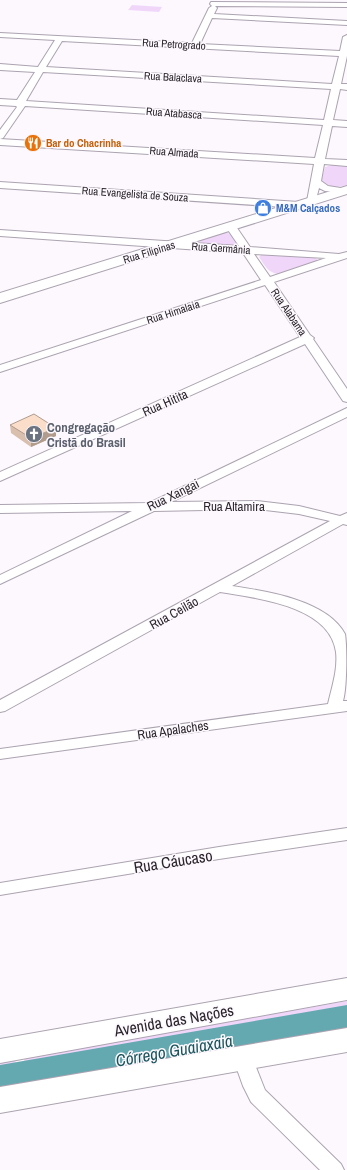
<svg xmlns="http://www.w3.org/2000/svg" width="347" height="1170" font-family="'Archivo Narrow',sans-serif">
<rect width="100%" height="100%" fill="#fcf8fe"/>
<path fill="#f0d7fa" d="M132,5L162,7L159,12L128,10Z
M332,165L347,166V185C337,188 329,188 321,181L325,167Z
M224,232L231,234L238,245V247L203,244L199,241Z
M266,254L313,257L317,259V261L280,274C269,274 265,266 259,257L261,255Z
M347,1001V1013L26,1070L24,1058Z
M15,1059L17,1071L0,1074V1062Z"/>
<g fill="none" stroke-linecap="round" stroke-linejoin="round">
<path fill="#65a9b0" fill-rule="evenodd" d="M347,1005V1033L0,1095V1065Z"/>
<defs>
<path id="street" d="M211,2L347,3V7L215,6L217,8L214,14L347,21V25L212,18L200,44L340,51L343,37L347,35V56L341,84H347V90L340,89L333,120L347,121V127L332,126L325,159L347,160V166L324,164L321,181L328,186L347,189V193L325,191L319,188L315,203H309L307,201L314,164L0,145V139L315,158L323,125L25,106L3,138L0,139V130L17,107L16,106L0,105V99L17,100L35,72L0,70V64L38,67L55,40L0,37V33L192,43L209,8L212,6L210,4ZM62,41L339,56L332,84L46,67ZM43,72L331,89L324,120L26,101Z
M0,182L299,202L304,205L299,208L0,188Z
M231,224L235,225L250,247L339,254L347,252V258L274,282L310,335L314,338L313,339L347,389V402L343,401L305,344L0,481V472L300,337L265,285L0,372V365L261,280L243,253L0,236V230L239,246L226,227ZM254,254L326,258L270,277Z
M347,408V417L171,502L257,501L299,506L340,516L347,513V525L343,524L232,586C266,591 327,600 345,634C347,646 347,688 343,701H347V711L0,759V749L328,704C332,687 338,669 336,652C330,606 257,598 220,592L5,711L0,712V700L330,521L299,514L257,509L154,511L0,584V575L132,511L0,513V505L149,503Z
M347,828V840L219,859L0,895V883L219,847Z
M243,1050L250,1052L265,1090L341,1164L344,1170H320L251,1102L243,1086L233,1058L236,1052Z"/>
<path id="secondary" d="M347,186V194L0,303V293Z"/>
<path id="primary" d="M347,978V1000L0,1063V1039Z
M347,1028V1052L0,1113V1087Z"/>
</defs>
<use href="#street" stroke="#aca3b0" stroke-width="2"/>
<use href="#secondary" stroke="#aca3b0" stroke-width="2"/>
<use href="#primary" stroke="#aca3b0" stroke-width="2"/>
<use href="#street" fill="#fff" fill-rule="evenodd"/>
<use href="#secondary" fill="#fff" fill-rule="evenodd"/>
<use href="#primary" fill="#fff" fill-rule="evenodd"/>
</g>
<path fill="#d8bfae" d="M10,425L56,436L31,447L11,433Z"/>
<path fill="#b09b8d" d="M56,428V436L31,447V438Z"/>
<path fill="#fbdeca" stroke="#b09b8d" d="M34,414L56,428L31,438L10,425Z"/>
<defs>
<symbol id="restaurant-disc" viewBox="-11 -11 22 22"><circle r="9.5" fill="#e8710a" stroke="#fcf8fe"/><path d="M-5-6h1v4h1v-4h1v4h1v-4h1v5L-1.5 .5V6h-2V.5L-5-1ZM5-6V6H3V1.5H1.5Q1.5-4 5-6Z" fill="#fff"/></symbol>
<symbol id="shop-disc" viewBox="-11 -11 22 22"><circle r="9.5" fill="#3f7fe0" stroke="#fcf8fe"/><path d="M-5-2.5h2.3a2.7 3.5 0 0 1 5.4 0H5L5.5 6h-11ZM-1.5-2.5h3a1.5 2.3 0 0 0-3 0Z" fill="#fff"/></symbol>
<symbol id="church-disc" viewBox="-11 -11 22 22"><circle r="9.5" fill="#6b7280" stroke="#fcf8fe"/><path d="M-1.2-6h2.4v3.5h3.3v2.4h-3.3V6h-2.4V-.1h-3.3v-2.4h3.3Z" fill="#fff"/></symbol>
</defs>
<g fill-rule="evenodd">
<use href="#restaurant-disc" x="23" y="133" width="20" height="20"/>
<use href="#shop-disc" x="253" y="198" width="20" height="20"/>
<use href="#church-disc" x="24" y="424" width="20" height="20"/>
</g>
<g text-anchor="middle" dominant-baseline="central" stroke-width="3" stroke-linejoin="round" paint-order="stroke">
<g font-size="11" fill="#2a262c" stroke="#fcf8fe">
<text transform="translate(174 44) rotate(3)">Rua Petrogrado</text>
<text transform="translate(173 77) rotate(3)">Rua Balaclava</text>
<text transform="translate(174 113) rotate(4)">Rua Atabasca</text>
<text transform="translate(174 152) rotate(4)">Rua Almada</text>
<text transform="translate(135 194) rotate(4)">Rua Evangelista de Souza</text>
<text transform="translate(221 248) rotate(4)">Rua Germânia</text>
<text transform="translate(149 252) rotate(-17)">Rua Filipinas</text>
<text transform="translate(173 312) rotate(-18)">Rua Himalaia</text>
<text transform="translate(289 312) rotate(56)">Rua Alabama</text>
</g>
<g font-size="11" font-weight="bold" fill="#c56008" stroke="#fcf8fe" text-anchor="start">
<text x="46" y="143">Bar do Chacrinha</text>
</g>
<g font-size="11" font-weight="bold" fill="#366cbe" stroke="#fcf8fe" text-anchor="start">
<text x="276" y="208">M&amp;M Calçados</text>
</g>
<g font-size="13" fill="#2a262c" stroke="#fcf8fe">
<text transform="translate(165 403) rotate(-24)">Rua Hitita</text>
<text transform="translate(173 495) rotate(-26)">Rua Xangai</text>
<text x="234" y="506">Rua Altamira</text>
<text transform="translate(174 613) rotate(-29)">Rua Ceilão</text>
<text transform="translate(173 730) rotate(-8)">Rua Apalaches</text>
</g>
<g font-size="13" font-weight="bold" fill="#5b616d" stroke="#fcf8fe" text-anchor="start">
<text x="47" y="427">Congregação<tspan x="47" dy="15">Cristã do Brasil</tspan></text>
</g>
<g font-size="16" fill="#2a262c" stroke="#fcf8fe">
<text transform="translate(173 861) rotate(-9)">Rua Cáucaso</text>
<text transform="translate(174 1020) rotate(-10)">Avenida das Nações</text>
</g>
<g font-size="17" font-style="italic" fill="#19555a" stroke="#fcf8fe">
<text transform="translate(174 1050) rotate(-10)">Córrego Guaiaxaia</text>
</g>
</g>
</svg>
